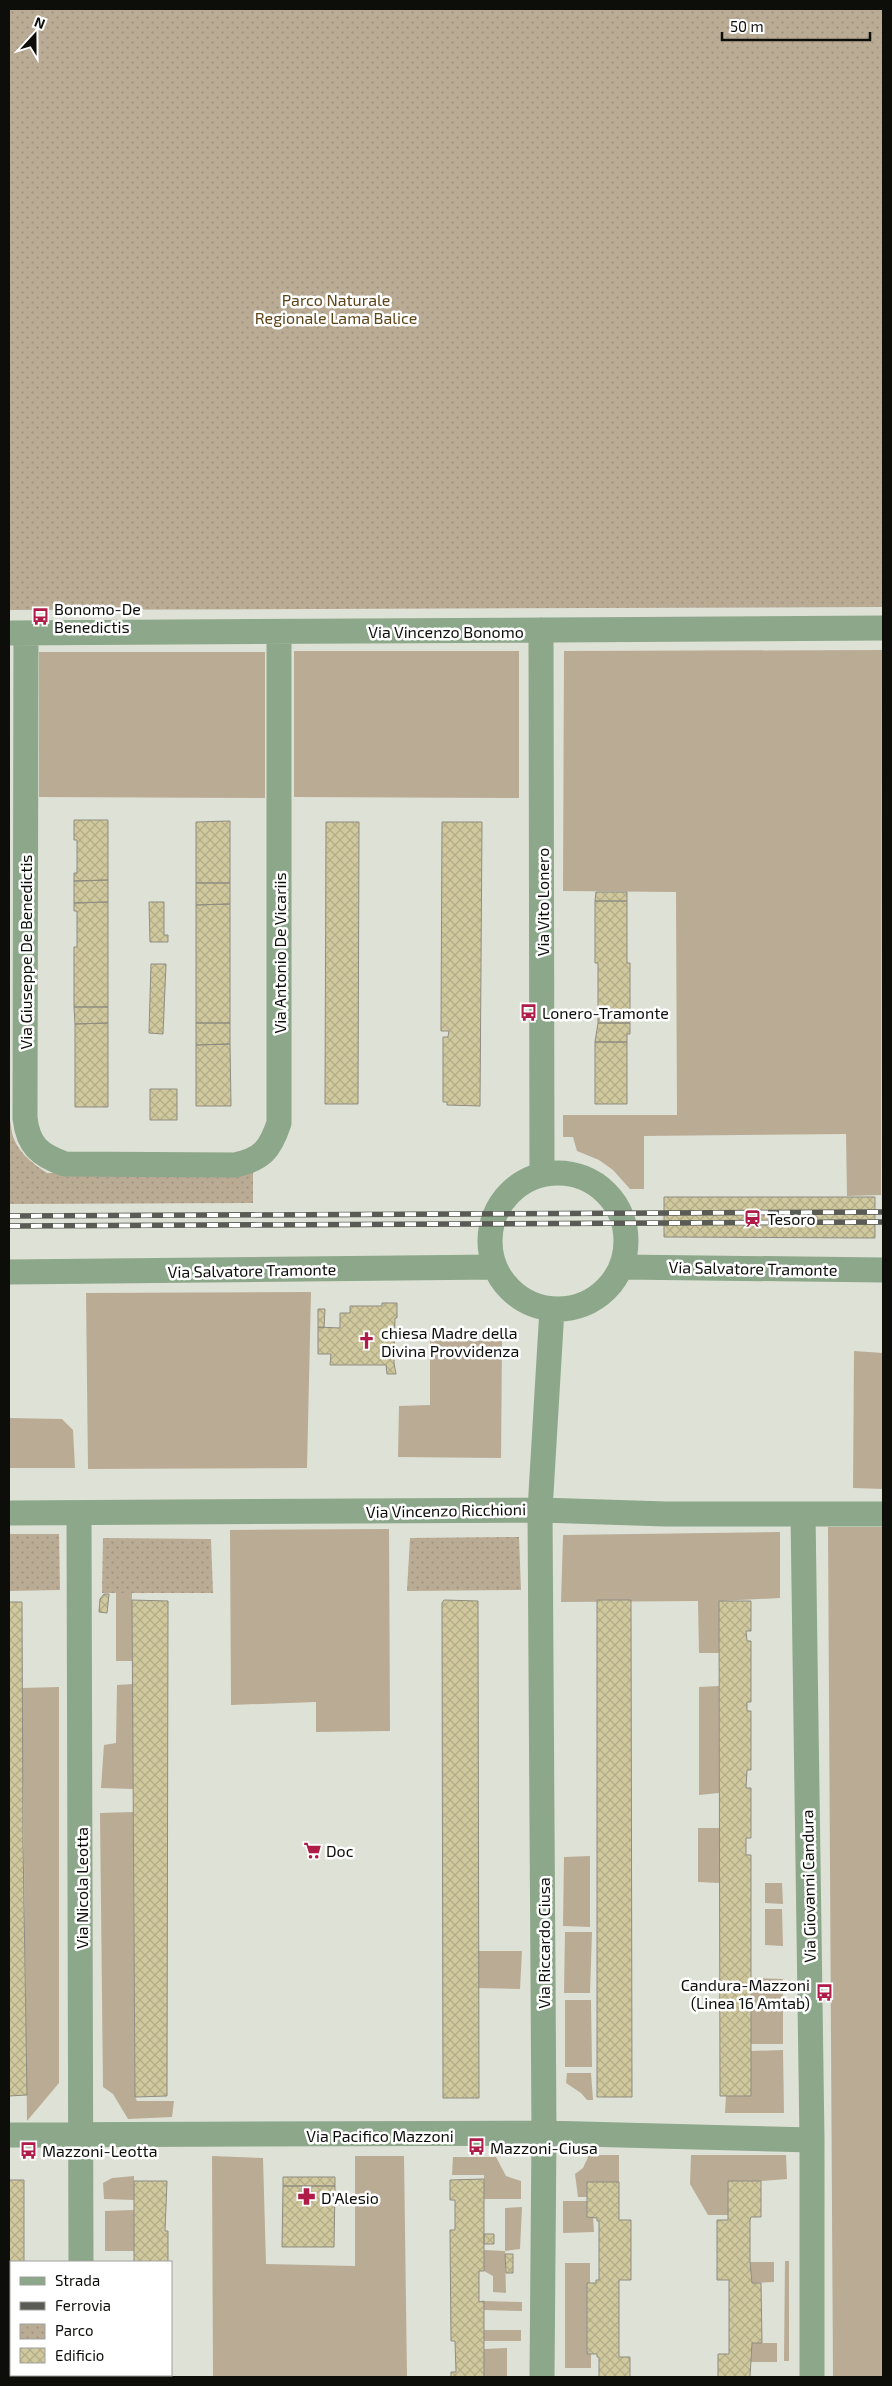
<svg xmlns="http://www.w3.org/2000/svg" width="892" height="2386" font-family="'Exo 2',sans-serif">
<defs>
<pattern id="park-dots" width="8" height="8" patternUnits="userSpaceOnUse" patternTransform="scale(1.25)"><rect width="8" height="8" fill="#baab95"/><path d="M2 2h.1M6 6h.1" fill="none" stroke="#9f927f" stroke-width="1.8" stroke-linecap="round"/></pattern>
<pattern id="building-cross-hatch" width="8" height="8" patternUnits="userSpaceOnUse" patternTransform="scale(1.25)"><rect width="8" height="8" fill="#d1c99e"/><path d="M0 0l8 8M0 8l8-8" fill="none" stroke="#b2ab87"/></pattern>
</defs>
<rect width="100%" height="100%" fill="#dee1d5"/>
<path fill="#baab95" d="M882,650L881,1195L847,1196L846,1134L644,1136V1189H630L613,1170L599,1160L577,1151L573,1137H563V1115H677L676,892L563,891L564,651Z
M294,651H519V798L294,797Z
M39,652H265V798L39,797Z
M311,1292L307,1468L88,1469L86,1293Z
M430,1340L502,1341L501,1458L398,1457L399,1406L430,1405Z
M854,1351L883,1353V1489L853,1488Z
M9,1418L62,1419L73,1430L75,1468H9Z
M828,1527H883V2377H833Z
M389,1529L390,1731L316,1732V1702L231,1705L230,1530Z
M780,1532V1598L719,1601V1653H699L698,1601L561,1602L563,1535Z
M116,1593H132V1661H116Z
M133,1684V1789L101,1788L104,1745L116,1743L117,1685Z
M719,1686V1793L699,1795V1687Z
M59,1687V2083L27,2121L22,1688Z
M133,1812L135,2097L137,2101H174L172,2117L128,2119L113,2094L103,2087L100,1813Z
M698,1828H719V1883L698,1882Z
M590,1856V1927L563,1926L564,1857Z
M765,1883H782L783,1904L765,1903Z
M765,1909H782L783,1946L765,1945Z
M565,1932H592L590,1993H564Z
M478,1951H522L520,1989L478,1988Z
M751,1978L783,1979V2044H751Z
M565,2000H591L592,2067H565Z
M783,2050L784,2113H725L726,2096H751V2051Z
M567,2073H591L593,2100H587L581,2093L566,2083Z
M589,2155H619V2182H587V2197H578L575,2174L583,2168Z
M691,2155H786L787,2179L761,2181L728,2215H708L690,2184Z
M212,2156L263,2158L266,2264L355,2266V2156H404L407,2377H213Z
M453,2157H496L506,2176L521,2181V2199H484V2175H452Z
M134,2176V2200L104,2199L103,2183L112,2178Z
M563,2201H587V2217H593L594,2232L563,2233Z
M522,2207L520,2249L505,2251L506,2293L493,2292V2276L484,2271V2250L505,2251V2208Z
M134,2210V2251H105V2211Z
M785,2261H789V2361H784Z
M750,2262H774V2282L752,2283Z
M565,2263H590V2283L587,2284V2353L591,2354V2368H565Z
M484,2301L522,2302V2311L484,2310Z
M484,2330H521V2341H484Z
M752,2343H777V2362H750Z
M507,2348V2377H484V2349Z"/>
<path fill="url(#park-dots)" d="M9,9H883V607L9,610Z
M9,1118C11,1122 11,1128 12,1133C17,1152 32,1163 47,1173L242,1175L253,1171V1203L9,1204Z
M9,1534H59L60,1590L9,1591Z
M519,1537L521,1590L407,1591L410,1538Z
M103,1538L211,1539L213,1593H102Z"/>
<path fill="url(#building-cross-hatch)" stroke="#8f8d82" d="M74,820H108V880L74,881V873H77V840H74Z
M230,821V883H196V822Z
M326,822H359L358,1104H325Z
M442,822H482L480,1106L447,1105V1102H443V1037H448L449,1031H441Z
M108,880V902L74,903V881Z
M196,883H230V904L196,905Z
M596,892H627V901H595Z
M595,901H627V963H630V1023H598V963H595Z
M108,902V1007H74V947H77V911H74V903Z
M149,902H164V935H168V942H150Z
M230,904V1023H196V905Z
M151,964H166L163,1034L149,1033Z
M74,1007H108V1023L75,1024Z
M108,1023V1107H75V1024Z
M196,1023H230V1044L196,1045Z
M598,1023H630V1034H627V1042H595Z
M595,1042H627V1104H595Z
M230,1044L231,1106H196V1045Z
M150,1089H177V1120H150Z
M664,1197H875V1238L664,1237Z
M382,1303H397V1318H395L394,1363L396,1374H387L386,1365H330L331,1354H318V1327L340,1328V1313H350V1306H382Z
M318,1309H325L324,1328L318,1327Z
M104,1594H109L107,1613L99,1612L100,1599Z
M132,1600L168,1601L167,2096L135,2097Z
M444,1600L478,1601L479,2098H443L442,1603Z
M597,1600H631L632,2097H597Z
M719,1601H751V1631H746L747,1641H751V1702H747V1711H751V1770H747L746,1788H751V1838H746V1855H751V2096H720Z
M9,1602H22L23,1842L27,2095L9,2096Z
M283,2177H335V2186H283Z
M484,2179V2271H479V2302L484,2301V2377H451V2372H456L455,2341H451L450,2230H455V2200H450V2180Z
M9,2180H24V2262H11V2375H25V2377H9Z
M134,2181H167L165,2231H168V2262H134Z
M728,2181H761V2217H751L750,2220V2262L752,2283H761L762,2343H752L750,2377H718V2354H729V2280H717V2220H728Z
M587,2182H619V2220H631V2280H619V2357H630V2377H599V2357H597V2354H587V2283H596V2280H599V2221H597V2218L587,2217Z
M283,2186H335L334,2247H282Z
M484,2234H494V2244H484Z
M505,2254H513V2273H506Z
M135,2375H168V2377H135Z"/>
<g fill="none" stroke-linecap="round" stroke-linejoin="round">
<path stroke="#8ca789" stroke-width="25" d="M541,630L542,1174
M9,633L883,628
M26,633L25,1118C28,1145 39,1155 65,1164L235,1165C262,1159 270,1150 279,1123V632
M490 1241a68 68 0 1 1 136 0a68 68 0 1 1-136 0Z
M622,1267L883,1270
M9,1272L495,1267
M9,1513L540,1510L666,1514H883
M79,1514L81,2262
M803,1514L812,2140V2377
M9,2135L544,2133L812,2140
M81,2377V2375
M542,2377L544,2133L540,1510L552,1309"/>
<defs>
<path id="rail" d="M9,1216L883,1212
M9,1226L883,1222"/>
</defs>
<use href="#rail" stroke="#595b54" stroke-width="5.5"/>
<use href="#rail" stroke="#fff" stroke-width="4" stroke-dasharray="11" stroke-linecap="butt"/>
</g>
<defs>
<symbol id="bus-bare" viewBox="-9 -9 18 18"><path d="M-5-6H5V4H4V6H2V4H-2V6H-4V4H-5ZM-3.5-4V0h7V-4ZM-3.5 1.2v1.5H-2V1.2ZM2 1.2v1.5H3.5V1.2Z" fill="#af1c48" stroke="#fff" stroke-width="2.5" paint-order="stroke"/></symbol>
<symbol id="station-bare" viewBox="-9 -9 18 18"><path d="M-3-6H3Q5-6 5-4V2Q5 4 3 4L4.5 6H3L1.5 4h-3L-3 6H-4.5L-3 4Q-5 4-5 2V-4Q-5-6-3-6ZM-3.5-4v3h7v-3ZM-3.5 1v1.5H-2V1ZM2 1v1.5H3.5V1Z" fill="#af1c48" stroke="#fff" stroke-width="2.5" paint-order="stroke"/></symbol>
<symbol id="church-bare" viewBox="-9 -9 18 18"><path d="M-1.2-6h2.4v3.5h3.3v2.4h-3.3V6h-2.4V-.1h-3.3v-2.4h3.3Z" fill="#af1c48" stroke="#fff" stroke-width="2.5" paint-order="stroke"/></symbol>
<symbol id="supermarket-bare" viewBox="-9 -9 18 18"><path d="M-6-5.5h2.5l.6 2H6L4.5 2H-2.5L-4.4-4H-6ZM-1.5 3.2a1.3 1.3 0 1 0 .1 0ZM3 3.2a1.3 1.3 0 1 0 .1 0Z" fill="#af1c48" stroke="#fff" stroke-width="2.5" paint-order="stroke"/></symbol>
<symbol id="pharmacy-bare" viewBox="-9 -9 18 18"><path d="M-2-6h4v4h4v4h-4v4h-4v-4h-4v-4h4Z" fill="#af1c48" stroke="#fff" stroke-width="2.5" paint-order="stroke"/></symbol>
</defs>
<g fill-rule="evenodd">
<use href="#bus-bare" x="28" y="604" width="25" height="25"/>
<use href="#bus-bare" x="516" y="1000" width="25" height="25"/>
<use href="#station-bare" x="740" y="1206" width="25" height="25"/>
<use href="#church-bare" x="354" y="1328" width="25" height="25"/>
<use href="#supermarket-bare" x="300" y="1838" width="25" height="25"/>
<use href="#bus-bare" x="812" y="1980" width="25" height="25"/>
<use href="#bus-bare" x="464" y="2134" width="25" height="25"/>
<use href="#bus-bare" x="16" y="2138" width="25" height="25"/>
<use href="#pharmacy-bare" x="294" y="2184" width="25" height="25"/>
</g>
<g text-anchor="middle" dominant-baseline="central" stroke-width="5" stroke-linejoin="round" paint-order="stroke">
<g font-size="16" fill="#5f4418" stroke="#fff">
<text x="336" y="299">Parco Naturale<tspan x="336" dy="18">Regionale Lama Balice</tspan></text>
</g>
<g font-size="16" fill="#0d0e0a" stroke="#fff" text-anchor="start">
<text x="54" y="608">Bonomo-De<tspan x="54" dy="18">Benedictis</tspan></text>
<text x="542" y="1012">Lonero-Tramonte</text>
<text x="767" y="1218">Tesoro</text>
<text x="381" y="1332">chiesa Madre della<tspan x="381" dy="18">Divina Provvidenza</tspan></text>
<text x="326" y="1850">Doc</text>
<text x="810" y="1984" text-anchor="end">Candura-Mazzoni<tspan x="810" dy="18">(Linea 16 Amtab)</tspan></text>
<text x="490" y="2147">Mazzoni-Ciusa</text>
<text x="42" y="2150">Mazzoni-Leotta</text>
<text x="321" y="2197">D'Alesio</text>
</g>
<g font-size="16" fill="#0d0e0a" stroke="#fff">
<text x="446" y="631">Via Vincenzo Bonomo</text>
<text transform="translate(542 902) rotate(-90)">Via Vito Lonero</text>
<text transform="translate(25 952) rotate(-90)">Via Giuseppe De Benedictis</text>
<text transform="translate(279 953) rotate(-90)">Via Antonio De Vicariis</text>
<text transform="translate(753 1268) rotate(1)">Via Salvatore Tramonte</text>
<text transform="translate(252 1270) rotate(-1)">Via Salvatore Tramonte</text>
<text transform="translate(446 1510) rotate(-1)">Via Vincenzo Ricchioni</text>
<text transform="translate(808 1886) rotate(-91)">Via Giovanni Candura</text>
<text transform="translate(81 1888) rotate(-90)">Via Nicola Leotta</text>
<text transform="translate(543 1943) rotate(-90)">Via Riccardo Ciusa</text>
<text x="380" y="2135">Via Pacifico Mazzoni</text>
</g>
</g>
<rect width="892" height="2386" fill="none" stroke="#0d0e0a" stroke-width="20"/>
<rect x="10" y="2261" width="162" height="115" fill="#ffffff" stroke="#9e9f9d"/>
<rect x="20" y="2277" width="25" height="8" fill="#8ca789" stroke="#9e9f9d"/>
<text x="55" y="2286" font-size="15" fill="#0d0e0a">Strada</text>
<rect x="20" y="2302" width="25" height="8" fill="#595b54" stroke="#9e9f9d"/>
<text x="55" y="2311" font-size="15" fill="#0d0e0a">Ferrovia</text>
<rect x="20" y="2324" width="25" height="15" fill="url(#park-dots)" stroke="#9e9f9d"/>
<text x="55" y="2336" font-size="15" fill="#0d0e0a">Parco</text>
<rect x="20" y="2348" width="25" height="15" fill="url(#building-cross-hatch)" stroke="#9e9f9d"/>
<text x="55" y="2361" font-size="15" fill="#0d0e0a">Edificio</text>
<g transform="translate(35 35) rotate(21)" stroke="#ffffff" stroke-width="4" paint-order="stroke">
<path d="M0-4L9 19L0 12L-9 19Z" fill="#0d0e0a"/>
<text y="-8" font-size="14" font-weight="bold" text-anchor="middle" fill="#0d0e0a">N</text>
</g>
<path d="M722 32v8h148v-8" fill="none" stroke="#0d0e0a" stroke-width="2.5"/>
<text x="730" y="32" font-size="15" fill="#0d0e0a" stroke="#ffffff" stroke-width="4" paint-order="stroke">50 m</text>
</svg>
